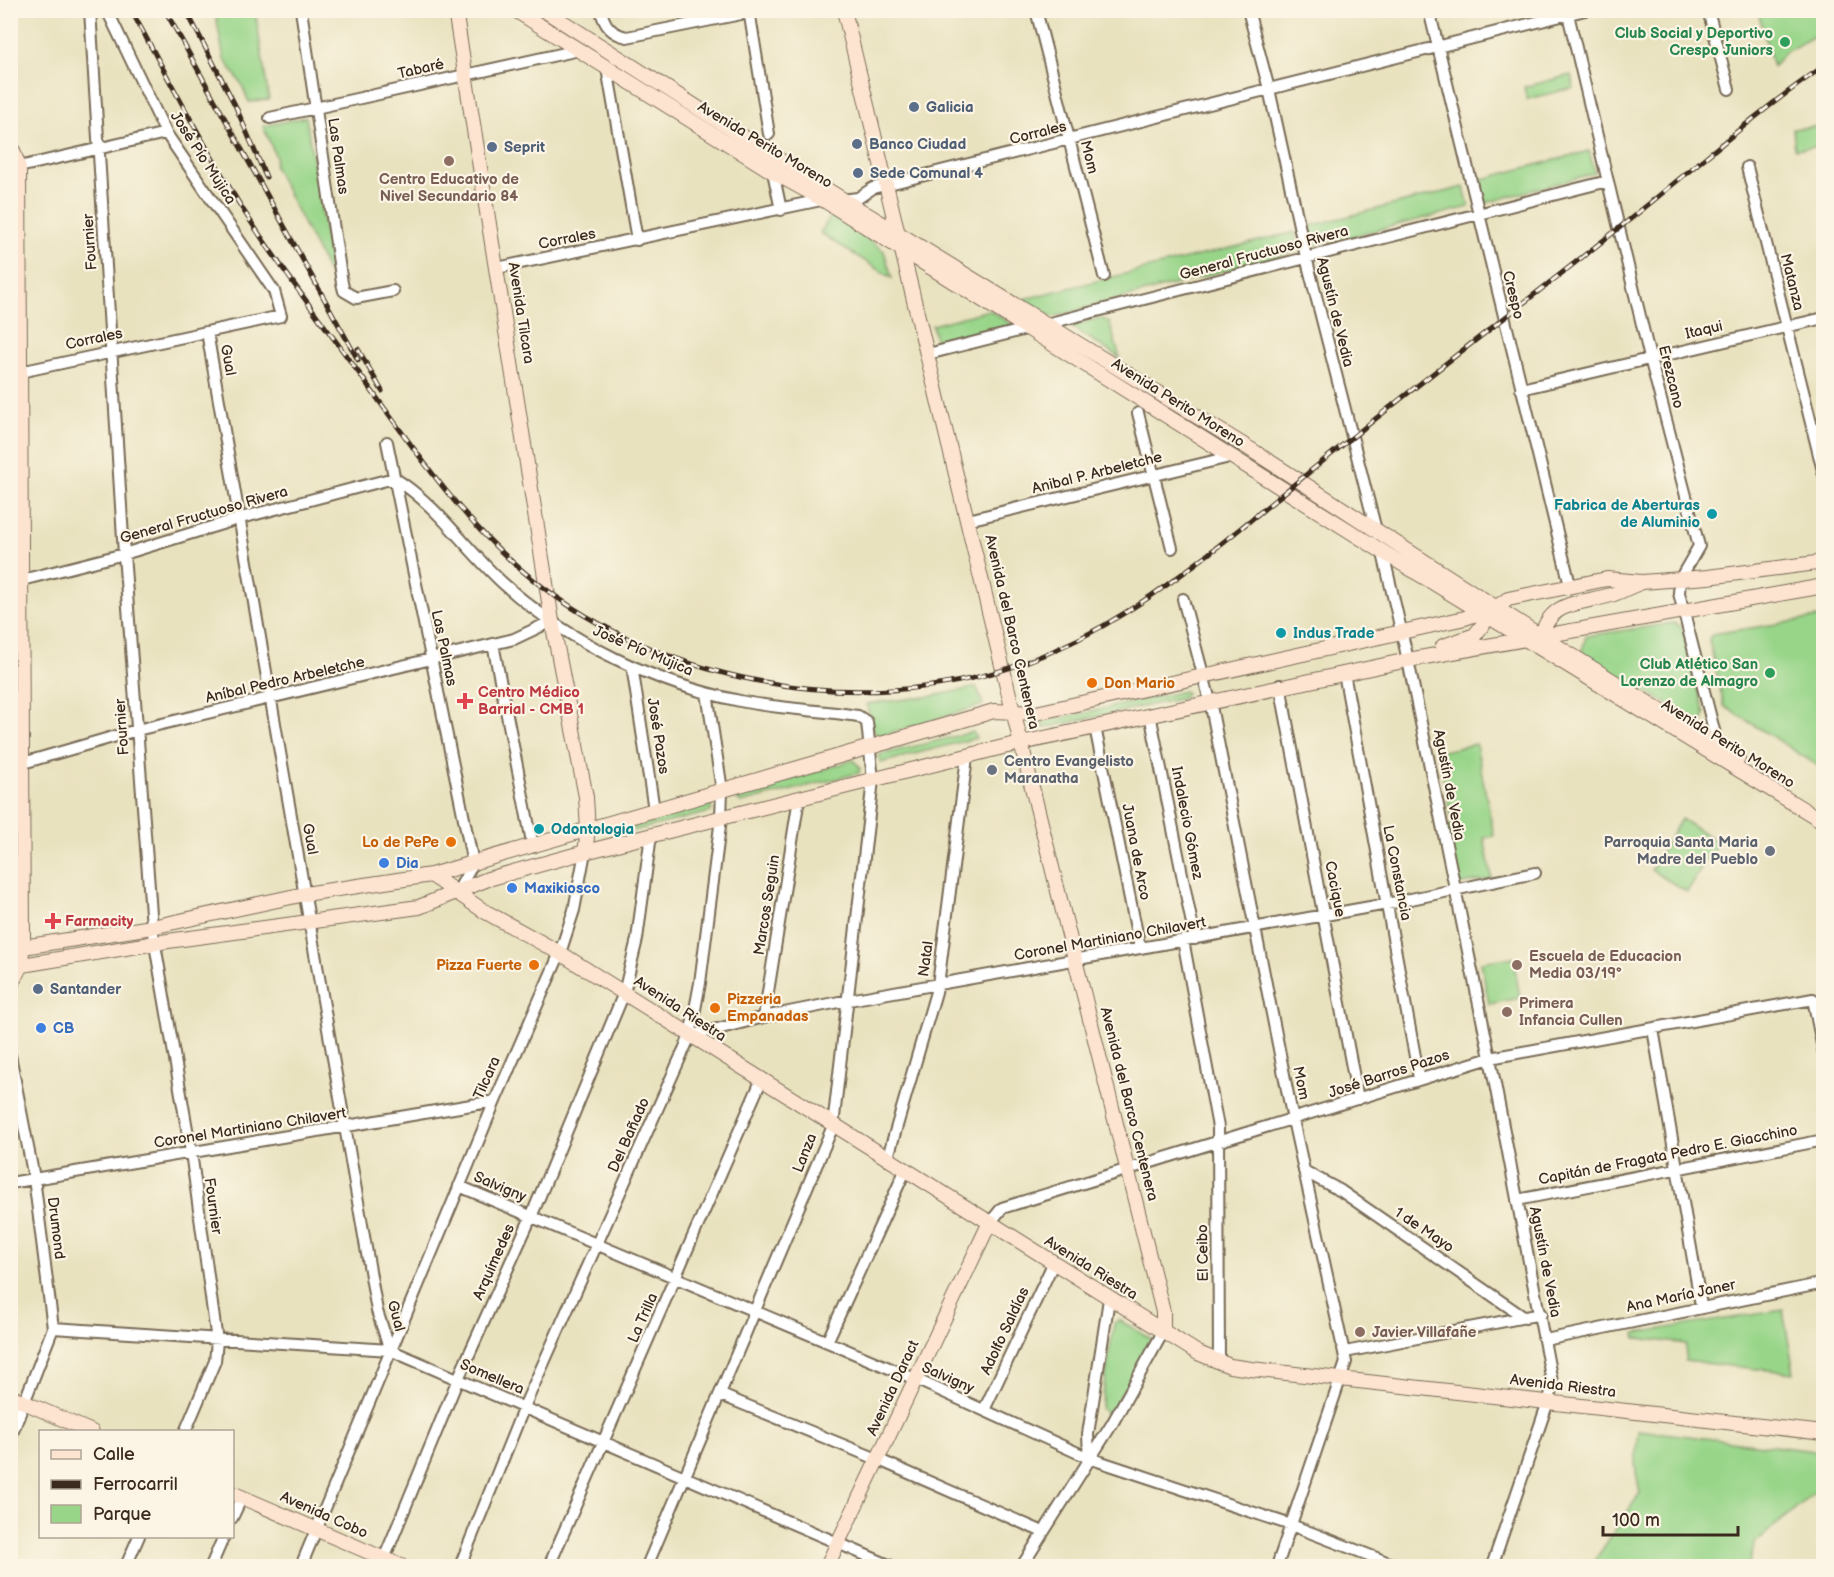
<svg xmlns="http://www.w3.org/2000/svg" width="1834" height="1577" font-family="'Balsamiq Sans',sans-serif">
<rect width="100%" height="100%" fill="#fcf5e5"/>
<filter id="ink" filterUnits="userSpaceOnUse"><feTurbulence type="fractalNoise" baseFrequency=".0167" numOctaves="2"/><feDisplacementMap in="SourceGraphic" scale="12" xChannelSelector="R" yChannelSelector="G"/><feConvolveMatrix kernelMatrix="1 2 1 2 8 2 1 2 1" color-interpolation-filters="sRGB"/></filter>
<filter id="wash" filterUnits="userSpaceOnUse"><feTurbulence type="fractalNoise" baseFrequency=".008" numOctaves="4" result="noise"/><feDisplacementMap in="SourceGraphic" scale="24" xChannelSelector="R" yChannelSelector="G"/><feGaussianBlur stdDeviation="1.35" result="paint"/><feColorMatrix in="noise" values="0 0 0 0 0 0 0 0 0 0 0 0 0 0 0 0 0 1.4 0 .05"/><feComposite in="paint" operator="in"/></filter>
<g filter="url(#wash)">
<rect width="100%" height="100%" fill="#e9e2bf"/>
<path fill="#98d589" stroke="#6a8054" stroke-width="1.5" d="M215,11H255L269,99L249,102L241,83L224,59Z
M1758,11H1823V31L1784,53L1773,67Z
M1571,75L1574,88L1527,99L1524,87Z
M306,117L333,282L274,166L276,157L263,126Z
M1823,126V146L1795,149L1793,129Z
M1589,151L1595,173L1485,203L1479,180Z
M1464,187L1469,207L1310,247L1305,227Z
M832,214L884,251L892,278L820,233Z
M1295,232L1299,246L1295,252L1053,317L1024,299Z
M989,310L1016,327L944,345L936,341L932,325Z
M1101,318L1109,322L1120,358L1070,326Z
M1823,617H1824L1823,769L1724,706L1709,640L1712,634Z
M1675,623L1682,628L1705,715L1701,723L1585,657L1582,651L1586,636Z
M977,687L983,705L880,736L875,733L866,704L933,696Z
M1184,691L1186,693L1183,698L1043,728L1042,722Z
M973,732L976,738L880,763L879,755Z
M1476,744L1494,836L1484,838L1492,879L1457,885L1446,827L1453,825L1438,752Z
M854,760L860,768L859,773L741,803L738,801L739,795Z
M711,803V812L612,836L610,833Z
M1681,819L1718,842L1687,892L1651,870Z
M1513,957L1520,998L1489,1004L1481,962Z
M1783,1310L1794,1373L1685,1361L1686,1344L1636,1338L1635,1333Z
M1119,1320L1150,1338L1151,1346L1111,1411L1106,1414L1101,1408L1114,1323Z
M1638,1430L1823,1452V1485L1756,1542L1748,1566H1591L1640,1493L1635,1466Z"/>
</g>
<g filter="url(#ink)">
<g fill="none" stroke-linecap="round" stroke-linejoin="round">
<defs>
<path id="street" d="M90,10L124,554L152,927L191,1152L217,1341L215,1361L185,1432
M301,10L342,283L344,291L356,298L393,291
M601,10C604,26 612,34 627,37L761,10
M749,10L769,134
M1036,10L1104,276
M1248,10L1269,89L1306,257L1377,534
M1429,10L1570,585
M1567,10L1650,358L1699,546L1680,579L1679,593L1718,746
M1708,10L1729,89
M607,68L637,240
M270,118L579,50
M19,167L166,133
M1747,167L1824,475
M773,172L781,210
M841,200L858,198L873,188L1585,10
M497,268L826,199
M207,332L377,1311L390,1350
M928,354L1608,181
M20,372L281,316L274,291L166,133L107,10
M1521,389L1824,318
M1138,413L1172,548
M387,442L473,863L458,891
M394,478C438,505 467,551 505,585C571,644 654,683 740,701C779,709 819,710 858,716L867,722L873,780L833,1126L647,1566
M968,520L1234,456
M1382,549L1408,660L1490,1058L1553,1387L1492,1566
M10,579L22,580L124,554L241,518L394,478
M1183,599L1210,701L1293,1120L1346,1362L1277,1566
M493,644L533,847
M632,666L654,810
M1344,673L1419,1078
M1280,685L1358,1099
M1150,714L1195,939
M1095,727L1140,948
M10,762L23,763L137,730L514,639L552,621
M1183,940L1218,1127L1219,1363
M764,1017L799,798
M1653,1029L1701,1306
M690,1036L764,1017L849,1000L1387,904L1535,873
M10,1055L34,1178L53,1328L10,1439
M887,1160L938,985L967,757
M1304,1171L1341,1191L1525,1318
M10,1183L495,1101
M459,1186L915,1379L1089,1458L1291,1525L1397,1566
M1517,1200L1824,1140
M989,1224L1002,1208L1490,1058L1813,999L1824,1054
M53,1328L390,1350L891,1566
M1545,1340L1824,1283
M827,1342L905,1171
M1345,1352L1541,1314
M721,1395L877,1459L1043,1532
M10,1410L26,1402
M984,1410L1053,1264
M1089,1458L1088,1434L1109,1299
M232,1518L242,1497
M384,1559L458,1379L531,1217L624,993L637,939L651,835
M126,1566L139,1536
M211,1566L224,1536
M301,1566L495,1101L560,953L574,910L585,852
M460,1566L524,1407L690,1036L700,983L721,818L722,790L707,693
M549,1566L761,1081
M1022,1566L1112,1424L1163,1332"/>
<path id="secondary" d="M455,10L552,621L586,797L588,830L585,852
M515,10L773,172L822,199L1383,552L1824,822
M544,10L811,180L1250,449L1520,623L1738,759
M844,10L1013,711L1163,1312V1332
M10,142L19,167L23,937L21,965L10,987
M1540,642C1548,598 1581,605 1614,594C1622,591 1631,586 1640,583
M1443,646L1475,635L1494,610
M431,875L484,911L560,953L1198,1353L1230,1366L1251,1369L1824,1433
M10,949L152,927L305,894L431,875L994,711L1036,713L1465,618L1497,607L1508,599L1607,579L1642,582L1708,577L1824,562
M10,967L168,941L419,907L488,879L585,852L1003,747L1408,660L1824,586
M10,1396L92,1432
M232,1493L401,1566
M827,1566L989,1224"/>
</defs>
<use href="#street" stroke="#786a56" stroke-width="14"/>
<use href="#secondary" stroke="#786a56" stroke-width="16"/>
<use href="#street" stroke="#fff" stroke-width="10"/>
<use href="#secondary" stroke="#fde4d1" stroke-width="14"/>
<defs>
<path id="rail" d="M131,10C167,75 201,142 240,205C280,268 326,327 369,387C415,450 459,516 518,567C650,682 856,723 1021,664C1059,650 1097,631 1131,609C1193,570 1250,520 1307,474C1408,391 1512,313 1614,232C1684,177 1750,117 1824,66
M165,10L358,360
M186,10L235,105L266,177
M358,349L382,391"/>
</defs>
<use href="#rail" stroke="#3b2a1e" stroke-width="5"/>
<use href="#rail" stroke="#fcf5e5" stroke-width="3" stroke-dasharray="9" stroke-linecap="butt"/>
</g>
</g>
<g fill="#2e9e5b" stroke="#fcf5e5" stroke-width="2">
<circle cx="1785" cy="42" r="6"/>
<circle cx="1770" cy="673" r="6"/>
</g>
<g fill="#5c6f8a" stroke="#fcf5e5" stroke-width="2">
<circle cx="914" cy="107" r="6"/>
<circle cx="857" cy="144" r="6"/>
<circle cx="492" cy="147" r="6"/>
<circle cx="858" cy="173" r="6"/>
<circle cx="38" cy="989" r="6"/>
</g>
<g fill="#8d6e63" stroke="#fcf5e5" stroke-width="2">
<circle cx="449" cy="161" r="6"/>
<circle cx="1517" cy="965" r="6"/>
<circle cx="1507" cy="1012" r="6"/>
<circle cx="1360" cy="1332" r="6"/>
</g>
<g fill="#0f9aa8" stroke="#fcf5e5" stroke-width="2">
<circle cx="1712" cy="514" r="6"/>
<circle cx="1281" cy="633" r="6"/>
<circle cx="539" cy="829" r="6"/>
</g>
<g fill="#e8710a" stroke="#fcf5e5" stroke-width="2">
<circle cx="1092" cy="683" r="6"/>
<circle cx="451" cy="842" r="6"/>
<circle cx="534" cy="965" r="6"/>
<circle cx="715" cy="1008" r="6"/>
</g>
<g fill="#e0444e" stroke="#fcf5e5" stroke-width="2">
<path d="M462 692h6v6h6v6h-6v6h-6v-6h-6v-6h6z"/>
<path d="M50 912h6v6h6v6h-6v6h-6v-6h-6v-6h6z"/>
</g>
<g fill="#6b7280" stroke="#fcf5e5" stroke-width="2">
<circle cx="992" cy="770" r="6"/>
<circle cx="1770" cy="851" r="6"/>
</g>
<g fill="#3f7fe0" stroke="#fcf5e5" stroke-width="2">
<circle cx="384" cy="863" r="6"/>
<circle cx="512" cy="888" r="6"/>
<circle cx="41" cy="1028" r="6"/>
</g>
<g text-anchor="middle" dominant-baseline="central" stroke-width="4.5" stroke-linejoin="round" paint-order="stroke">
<g font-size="15" font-weight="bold" fill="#27864d" stroke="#fcf5e5" text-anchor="end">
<text x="1773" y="33">Club Social y Deportivo<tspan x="1773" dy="17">Crespo Juniors</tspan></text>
<text x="1758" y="664">Club Atlético San<tspan x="1758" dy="17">Lorenzo de Almagro</tspan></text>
</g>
<g font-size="15" fill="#3b2a1e" stroke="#fcf5e5">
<text transform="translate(421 69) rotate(-13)">Tabaré</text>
<text transform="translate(1038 133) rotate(-14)">Corrales</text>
<text transform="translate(765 145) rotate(31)">Avenida Perito Moreno</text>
<text transform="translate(338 156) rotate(82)">Las Palmas</text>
<text transform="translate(1089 157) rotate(76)">Mom</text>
<text transform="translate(203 158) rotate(57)">José Pío Mujica</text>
<text transform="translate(567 239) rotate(-11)">Corrales</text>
<text transform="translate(90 242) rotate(-94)">Fournier</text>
<text transform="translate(1264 253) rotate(-15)">General Fructuoso Rivera</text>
<text transform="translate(1792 282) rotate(76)">Matanza</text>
<text transform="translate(1513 295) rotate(76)">Crespo</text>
<text transform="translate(1335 312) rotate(76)">Agustín de Vedia</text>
<text transform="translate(521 313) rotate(81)">Avenida Tilcara</text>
<text transform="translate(1704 330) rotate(-13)">Itaqui</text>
<text transform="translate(94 339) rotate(-12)">Corrales</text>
<text transform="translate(228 360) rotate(80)">Gual</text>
<text transform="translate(1671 377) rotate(76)">Erezcano</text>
<text transform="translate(1178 403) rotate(32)">Avenida Perito Moreno</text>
<text transform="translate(1097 473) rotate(-14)">Anibal P. Arbeletche</text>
<text transform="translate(204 515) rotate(-16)">General Fructuoso Rivera</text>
<text transform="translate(1012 632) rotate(77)">Avenida del Barco Centenera</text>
<text transform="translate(444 648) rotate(78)">Las Palmas</text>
<text transform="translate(643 651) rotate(23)">José Pío Mujica</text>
<text transform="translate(285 680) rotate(-13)">Aníbal Pedro Arbeletche</text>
<text transform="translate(122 727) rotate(-94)">Fournier</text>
<text transform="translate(658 736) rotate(81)">José Pazos</text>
<text transform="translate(1728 744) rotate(32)">Avenida Perito Moreno</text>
<text transform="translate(1449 785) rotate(79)">Agustín de Vedia</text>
<text transform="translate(1187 823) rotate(79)">Indalecio Gómez</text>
<text transform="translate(310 839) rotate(80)">Gual</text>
<text transform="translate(1136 852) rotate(79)">Juana de Arco</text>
<text transform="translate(1397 873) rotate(79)">La Constancia</text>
<text transform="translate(1335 889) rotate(79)">Cacique</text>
<text transform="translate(767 905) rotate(-81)">Marcos Seguin</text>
<text transform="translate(1110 939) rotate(-10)">Coronel Martiniano Chilavert</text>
<text transform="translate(926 959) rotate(-82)">Natal</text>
<text transform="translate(680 1009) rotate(33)">Avenida Riestra</text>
<text transform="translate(1389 1074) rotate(-18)">José Barros Pazos</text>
<text transform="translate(487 1078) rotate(-66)">Tilcara</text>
<text transform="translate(1301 1083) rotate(79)">Mom</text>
<text transform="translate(1129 1104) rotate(76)">Avenida del Barco Centenera</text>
<text transform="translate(250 1128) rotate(-9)">Coronel Martiniano Chilavert</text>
<text transform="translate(629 1135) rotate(-66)">Del Bañado</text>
<text transform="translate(805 1153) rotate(-68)">Lanza</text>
<text transform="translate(1668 1155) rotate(-11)">Capitán de Fragata Pedro E. Giacchino</text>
<text transform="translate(500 1187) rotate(23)">Salvigny</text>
<text transform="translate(213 1206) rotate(82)">Fournier</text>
<text transform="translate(56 1228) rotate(83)">Drumond</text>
<text transform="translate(1424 1230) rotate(34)">1 de Mayo</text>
<text transform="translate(1203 1253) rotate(-91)">El Ceibo</text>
<text transform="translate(494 1262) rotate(-66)">Arquímedes</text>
<text transform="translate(1545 1262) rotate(79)">Agustín de Vedia</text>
<text transform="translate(1091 1268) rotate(32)">Avenida Riestra</text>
<text transform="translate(1681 1296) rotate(-12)">Ana María Janer</text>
<text transform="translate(396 1316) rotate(75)">Gual</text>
<text transform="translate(643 1318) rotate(-66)">La Trilla</text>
<text transform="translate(1005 1331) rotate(-65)">Adolfo Saldías</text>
<text transform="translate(492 1377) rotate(23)">Somellera</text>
<text transform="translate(948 1378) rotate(24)">Salvigny</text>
<text transform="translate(1563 1386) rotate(7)">Avenida Riestra</text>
<text transform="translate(893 1388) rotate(-65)">Avenida Daract</text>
<text transform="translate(324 1515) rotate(24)">Avenida Cobo</text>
</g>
<g font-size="15" font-weight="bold" fill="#4e5e75" stroke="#fcf5e5" text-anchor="start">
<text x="926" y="107">Galicia</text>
<text x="869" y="144">Banco Ciudad</text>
<text x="504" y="147">Seprit</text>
<text x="870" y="173">Sede Comunal 4</text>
<text x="50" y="989">Santander</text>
</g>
<g font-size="15" font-weight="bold" fill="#785e54" stroke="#fcf5e5" text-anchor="start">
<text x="449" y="179" text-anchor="middle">Centro Educativo de<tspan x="449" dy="17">Nivel Secundario 84</tspan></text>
<text x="1529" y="956">Escuela de Educacion<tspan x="1529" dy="17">Media 03/19°</tspan></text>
<text x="1519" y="1003">Primera<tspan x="1519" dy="17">Infancia Cullen</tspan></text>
<text x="1372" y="1332">Javier Villafañe</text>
</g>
<g font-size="15" font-weight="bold" fill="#0d838f" stroke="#fcf5e5" text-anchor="start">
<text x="1700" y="505" text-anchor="end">Fabrica de Aberturas<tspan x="1700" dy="17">de Aluminio</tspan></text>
<text x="1293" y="633">Indus Trade</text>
<text x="551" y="829">Odontologia</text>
</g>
<g font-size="15" font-weight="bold" fill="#c56008" stroke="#fcf5e5" text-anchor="start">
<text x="1104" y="683">Don Mario</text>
<text x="439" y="842" text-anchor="end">Lo de PePe</text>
<text x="522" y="965" text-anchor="end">Pizza Fuerte</text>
<text x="727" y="999">Pizzeria<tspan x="727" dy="17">Empanadas</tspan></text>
</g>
<g font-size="15" font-weight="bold" fill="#be3a42" stroke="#fcf5e5" text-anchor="start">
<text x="478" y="692">Centro Médico<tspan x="478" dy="17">Barrial - CMB 1</tspan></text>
<text x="65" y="921">Farmacity</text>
</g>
<g font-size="15" font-weight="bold" fill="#5b616d" stroke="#fcf5e5" text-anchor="start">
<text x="1004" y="761">Centro Evangelisto<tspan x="1004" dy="17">Maranatha</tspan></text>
<text x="1758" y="842" text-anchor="end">Parroquia Santa Maria<tspan x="1758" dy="17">Madre del Pueblo</tspan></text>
</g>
<g font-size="15" font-weight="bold" fill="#366cbe" stroke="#fcf5e5" text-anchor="start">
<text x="396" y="863">Dia</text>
<text x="524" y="888">Maxikiosco</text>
<text x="53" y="1028">CB</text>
</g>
</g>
<rect width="1834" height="1577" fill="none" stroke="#fcf5e5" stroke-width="36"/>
<rect x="39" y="1430" width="195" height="108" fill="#fcf5e5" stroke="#afa495" stroke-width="1.5"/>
<rect x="51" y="1450" width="30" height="9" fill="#fde4d1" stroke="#afa495" stroke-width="1.5"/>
<text x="93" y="1460" font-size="18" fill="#3b2a1e">Calle</text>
<rect x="51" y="1480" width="30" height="9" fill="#3b2a1e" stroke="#afa495" stroke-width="1.5"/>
<text x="93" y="1490" font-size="18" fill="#3b2a1e">Ferrocarril</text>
<rect x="51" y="1505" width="30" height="18" fill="#98d589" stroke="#afa495" stroke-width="1.5"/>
<text x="93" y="1520" font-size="18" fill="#3b2a1e">Parque</text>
<path d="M1603 1526v9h135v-9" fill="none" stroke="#3b2a1e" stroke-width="3"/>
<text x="1612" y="1526" font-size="18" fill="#3b2a1e" stroke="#fcf5e5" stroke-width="4.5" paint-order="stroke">100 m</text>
</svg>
